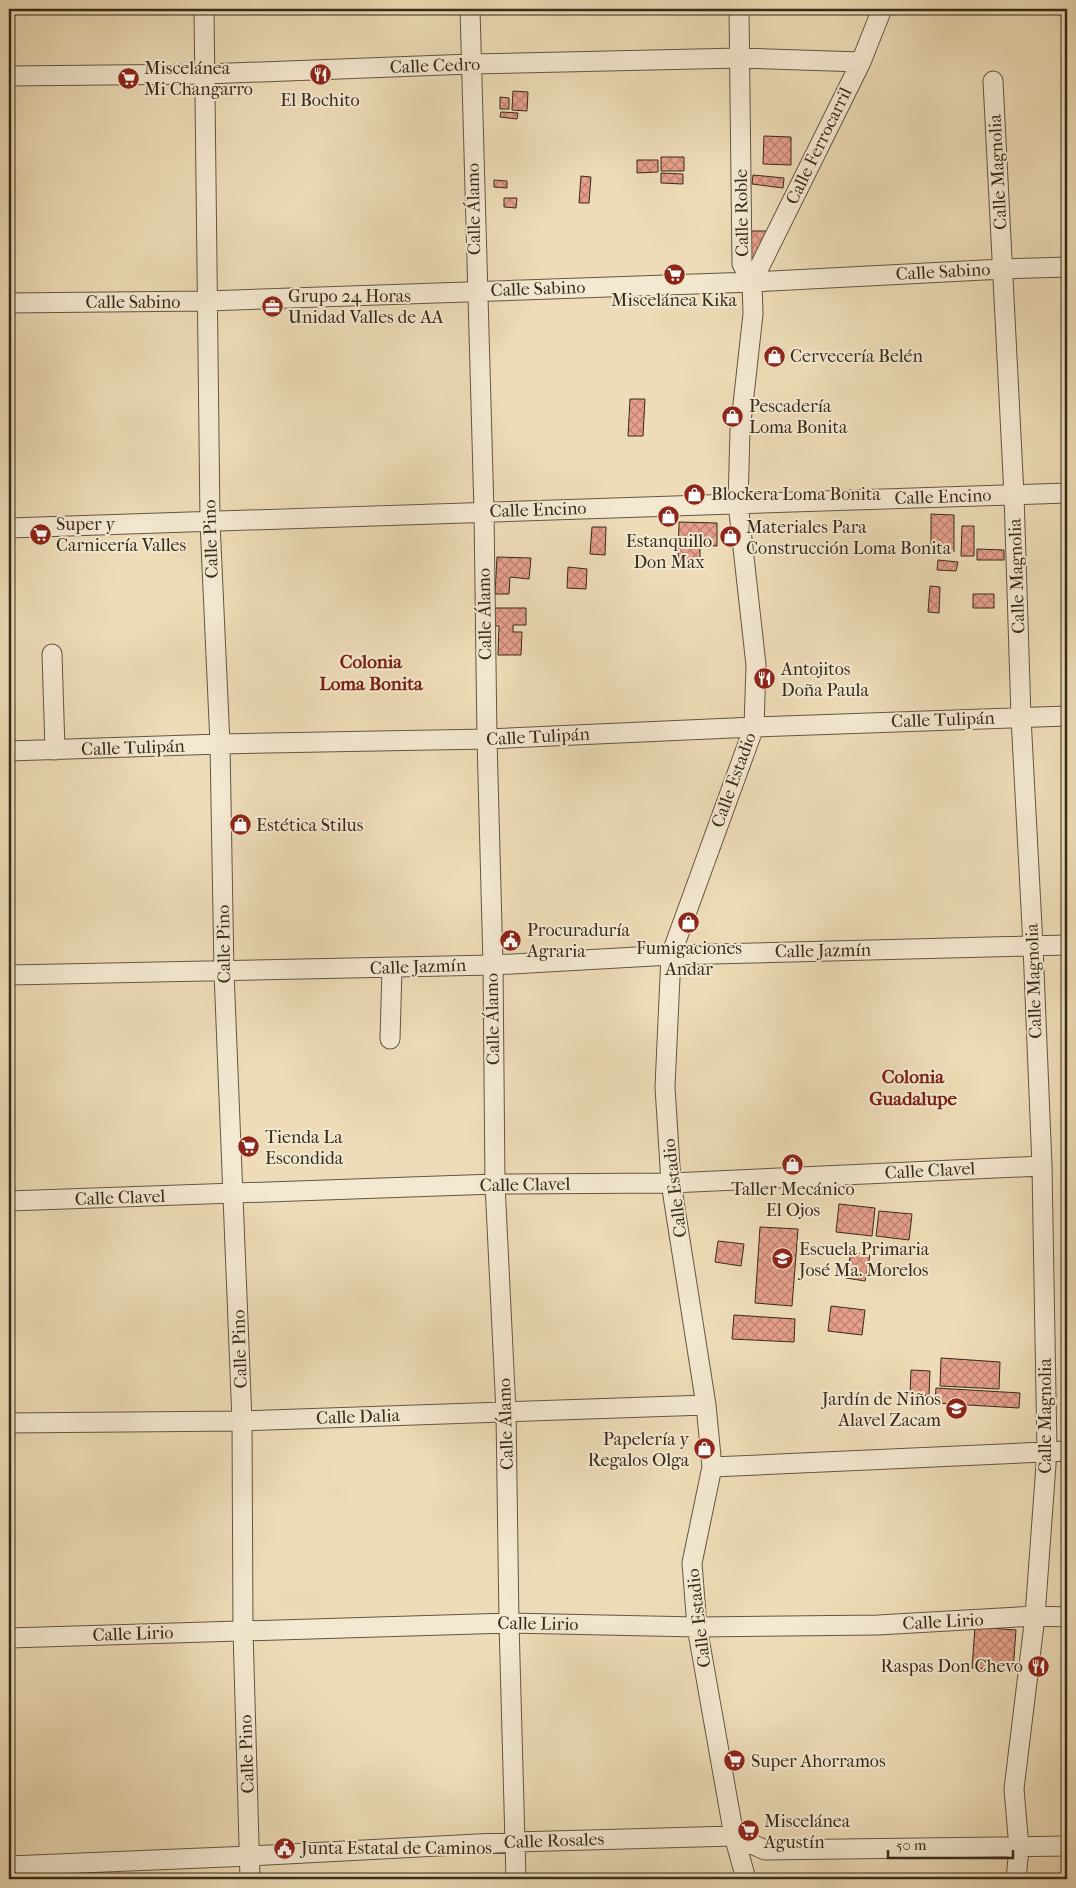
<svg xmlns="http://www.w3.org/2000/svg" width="1076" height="1888" font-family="'IM FELL French Canon',serif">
<defs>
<pattern id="building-cross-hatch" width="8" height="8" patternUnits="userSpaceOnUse" patternTransform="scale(1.25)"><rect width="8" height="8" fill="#e79f8b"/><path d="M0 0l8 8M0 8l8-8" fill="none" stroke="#bc8271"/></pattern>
</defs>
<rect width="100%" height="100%" fill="#eddcb7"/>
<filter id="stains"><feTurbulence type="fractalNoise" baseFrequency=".004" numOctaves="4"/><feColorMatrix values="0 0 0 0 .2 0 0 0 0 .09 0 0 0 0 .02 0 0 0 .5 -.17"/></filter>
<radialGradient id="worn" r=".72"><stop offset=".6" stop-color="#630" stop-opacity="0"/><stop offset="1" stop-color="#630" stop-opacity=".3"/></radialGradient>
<path fill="url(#building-cross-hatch)" stroke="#362a1b" d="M513,91L528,92L527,111L512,110Z
M500,97L509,98V109H500Z
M501,112L518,113L517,119L500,117Z
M764,136L791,137V165L763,164Z
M661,157H684V171H661Z
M637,160H658V172L637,173Z
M661,173L683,174V184L661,183Z
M753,175L784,178L783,188L752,184Z
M581,176L591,177L589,203H579Z
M494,180L507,181V188L494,187Z
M504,198H517L516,208L504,207Z
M751,231H773L751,265L749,261Z
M630,399H645L643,436H628Z
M931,514L954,515V552H931Z
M679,522L717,523V546L700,545V561L678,560Z
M962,526H974V556H961Z
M592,527H606L605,555L590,554Z
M977,549L1004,550V560H977Z
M497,557L531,558L529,579L510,577L509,594H495Z
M938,560L958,562L956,571L937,570Z
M568,567L587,569L586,589L567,588Z
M930,586L940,587L939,613L928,612Z
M973,594H994V608H973Z
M493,608H526V625H513V632H522L521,655H498L499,626H493Z
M839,1204L875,1208L872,1236L836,1232Z
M879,1211L912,1214L909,1240L876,1236Z
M760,1227L798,1229L792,1306L755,1303Z
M718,1241L744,1244L741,1266L715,1262Z
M851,1252L870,1255L865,1281L846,1278Z
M831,1306L865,1310L862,1335L828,1331Z
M734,1315L795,1319L794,1342L732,1339Z
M941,1358L1000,1362L999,1389L940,1386Z
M911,1370L930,1371L929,1396L910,1395Z
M936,1388L1020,1393L1019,1408L935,1403Z
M975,1627L1016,1630L1013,1671L972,1668Z"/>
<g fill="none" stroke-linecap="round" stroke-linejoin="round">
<defs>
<path id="street" d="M204,9L210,522L220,744L224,972L242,1421L243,1630L250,1879
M470,9L484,512L487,739L493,965L495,1184L506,1412L509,1623L516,1879
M739,9L742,264L752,282L753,314L740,431L738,503L756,665L754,727L671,955L665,1087L671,1183L706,1405L712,1467L692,1563L697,1627L734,1836L746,1879
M9,76L205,74L471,64L740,58L861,62
M993,81L1014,495L1021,717L1033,946L1042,1166L1047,1451L1035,1616L1014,1789L1019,1848L1016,1879
M752,282L861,62L882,9
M9,303L207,301L752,282L1003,269L1067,267
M9,528L1067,493
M52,654L55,750
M9,751L220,744L487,739L754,727L1067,716
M9,975L493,965L671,955L1067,945
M390,1039L392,968
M9,1201L495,1184L671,1183L1042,1166
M9,1423L242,1421L706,1405
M712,1467L1067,1451
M9,1638L509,1623L697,1627L878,1625L1035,1616L1067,1617
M9,1866L250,1856L515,1842L734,1836L765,1850L1067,1846"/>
</defs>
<use href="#street" stroke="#645642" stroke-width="21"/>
<use href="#street" stroke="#f3e8d0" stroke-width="19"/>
</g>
<defs>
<symbol id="restaurant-disc" viewBox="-11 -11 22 22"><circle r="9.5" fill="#8f2418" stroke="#f3e8d0"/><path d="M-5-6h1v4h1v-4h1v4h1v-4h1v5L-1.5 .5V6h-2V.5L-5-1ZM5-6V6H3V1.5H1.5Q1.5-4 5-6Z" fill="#fff"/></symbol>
<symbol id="supermarket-disc" viewBox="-11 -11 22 22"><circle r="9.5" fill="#8f2418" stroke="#f3e8d0"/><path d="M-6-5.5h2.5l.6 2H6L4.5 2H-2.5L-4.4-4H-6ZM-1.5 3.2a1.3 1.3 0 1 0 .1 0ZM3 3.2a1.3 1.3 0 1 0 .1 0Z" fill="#fff"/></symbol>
<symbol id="office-disc" viewBox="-11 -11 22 22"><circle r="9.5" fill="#8f2418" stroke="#f3e8d0"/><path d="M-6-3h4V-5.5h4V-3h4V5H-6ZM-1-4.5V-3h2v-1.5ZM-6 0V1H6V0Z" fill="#fff"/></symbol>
<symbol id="shop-disc" viewBox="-11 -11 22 22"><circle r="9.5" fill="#8f2418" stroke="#f3e8d0"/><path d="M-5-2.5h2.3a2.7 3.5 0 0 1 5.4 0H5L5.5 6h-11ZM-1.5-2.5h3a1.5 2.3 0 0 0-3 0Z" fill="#fff"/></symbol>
<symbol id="civic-disc" viewBox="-11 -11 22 22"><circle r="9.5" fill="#8f2418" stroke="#f3e8d0"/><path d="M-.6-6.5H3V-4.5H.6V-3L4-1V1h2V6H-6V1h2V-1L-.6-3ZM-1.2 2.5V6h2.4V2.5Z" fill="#fff"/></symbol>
<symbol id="school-disc" viewBox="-11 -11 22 22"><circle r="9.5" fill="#8f2418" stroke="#f3e8d0"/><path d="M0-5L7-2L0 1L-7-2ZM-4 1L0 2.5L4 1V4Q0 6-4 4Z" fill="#fff"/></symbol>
</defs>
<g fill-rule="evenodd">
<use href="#restaurant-disc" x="308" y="62" width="25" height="25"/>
<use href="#supermarket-disc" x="116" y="66" width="25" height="25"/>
<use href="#supermarket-disc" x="662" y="262" width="25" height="25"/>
<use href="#office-disc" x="260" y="294" width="25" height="25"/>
<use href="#shop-disc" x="762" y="344" width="25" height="25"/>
<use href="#shop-disc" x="720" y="404" width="25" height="25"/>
<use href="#shop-disc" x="682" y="482" width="25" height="25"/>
<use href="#shop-disc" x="656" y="504" width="25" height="25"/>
<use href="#supermarket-disc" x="28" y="522" width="25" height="25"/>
<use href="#shop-disc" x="718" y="524" width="25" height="25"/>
<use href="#restaurant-disc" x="752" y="666" width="25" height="25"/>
<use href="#shop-disc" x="228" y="812" width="25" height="25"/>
<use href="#shop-disc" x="676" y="910" width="25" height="25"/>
<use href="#civic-disc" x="498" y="928" width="25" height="25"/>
<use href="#supermarket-disc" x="236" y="1134" width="25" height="25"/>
<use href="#shop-disc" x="780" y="1152" width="25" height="25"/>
<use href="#school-disc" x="770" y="1246" width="25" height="25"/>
<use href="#school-disc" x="944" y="1396" width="25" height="25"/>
<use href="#shop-disc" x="692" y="1436" width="25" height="25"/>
<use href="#restaurant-disc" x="1026" y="1654" width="25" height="25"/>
<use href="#supermarket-disc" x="722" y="1748" width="25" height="25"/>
<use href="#supermarket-disc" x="736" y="1818" width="25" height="25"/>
<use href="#civic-disc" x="272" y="1836" width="25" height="25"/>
</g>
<g text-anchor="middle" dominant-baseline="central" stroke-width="4" stroke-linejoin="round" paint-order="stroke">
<g font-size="18" fill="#362a1b" stroke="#f3e8d0">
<text transform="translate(435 66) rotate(-2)">Calle Cedro</text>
<text transform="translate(819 146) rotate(-64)">Calle Ferrocarril</text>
<text transform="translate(998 172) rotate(-93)">Calle Magnolia</text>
<text transform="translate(474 209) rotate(-91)">Calle Álamo</text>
<text transform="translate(742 213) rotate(-91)">Calle Roble</text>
<text transform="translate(943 272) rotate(-3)">Calle Sabino</text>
<text transform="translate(538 289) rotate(-2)">Calle Sabino</text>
<text x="133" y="302">Calle Sabino</text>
<text transform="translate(943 497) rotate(-2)">Calle Encino</text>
<text transform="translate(538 510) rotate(-2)">Calle Encino</text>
<text transform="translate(211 539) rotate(-92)">Calle Pino</text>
<text transform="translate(1017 576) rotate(-92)">Calle Magnolia</text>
<text transform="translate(485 614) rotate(-91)">Calle Álamo</text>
<text transform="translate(943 720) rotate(-2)">Calle Tulipán</text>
<text transform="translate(538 737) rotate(-3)">Calle Tulipán</text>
<text transform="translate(133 748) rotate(-2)">Calle Tulipán</text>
<text transform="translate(734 780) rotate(-70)">Calle Estadio</text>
<text transform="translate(224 944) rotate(-91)">Calle Pino</text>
<text transform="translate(823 951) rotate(-1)">Calle Jazmín</text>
<text transform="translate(418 967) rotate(-2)">Calle Jazmín</text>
<text transform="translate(1034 981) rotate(-92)">Calle Magnolia</text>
<text transform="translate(493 1019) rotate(-91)">Calle Álamo</text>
<text transform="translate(930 1171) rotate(-3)">Calle Clavel</text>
<text transform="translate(525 1185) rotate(-1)">Calle Clavel</text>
<text transform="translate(675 1188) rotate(-97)">Calle Estadio</text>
<text transform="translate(120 1198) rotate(-2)">Calle Clavel</text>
<text transform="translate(240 1349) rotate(-92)">Calle Pino</text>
<text transform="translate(1045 1416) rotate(-90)">Calle Magnolia</text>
<text transform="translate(358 1417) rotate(-2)">Calle Dalia</text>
<text transform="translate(506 1424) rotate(-92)">Calle Álamo</text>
<text transform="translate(699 1618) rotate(-97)">Calle Estadio</text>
<text transform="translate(943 1622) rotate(-3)">Calle Lirio</text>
<text transform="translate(538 1624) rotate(1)">Calle Lirio</text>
<text transform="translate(133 1634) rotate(-2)">Calle Lirio</text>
<text transform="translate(247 1754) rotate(-92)">Calle Pino</text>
<text transform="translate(554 1841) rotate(-2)">Calle Rosales</text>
</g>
<g font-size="18" fill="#362a1b" stroke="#f3e8d0" text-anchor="start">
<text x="144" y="68">Miscelánea<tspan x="144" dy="21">Mi Changarro</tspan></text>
<text x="320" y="100" text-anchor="middle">El Bochito</text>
<text x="288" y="296">Grupo 24 Horas<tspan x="288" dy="21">Unidad Valles de AA</tspan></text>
<text x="674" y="300" text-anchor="middle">Miscelánea Kika</text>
<text x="790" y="356">Cervecería Belén</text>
<text x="749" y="406">Pescadería<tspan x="749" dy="21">Loma Bonita</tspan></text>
<text x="711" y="494">Blockera Loma Bonita</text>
<text x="56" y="524">Super y<tspan x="56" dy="21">Carnicería Valles</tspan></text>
<text x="746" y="527">Materiales Para<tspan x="746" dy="21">Construcción Loma Bonita</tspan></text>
<text x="669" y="541" text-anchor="middle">Estanquillo<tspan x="669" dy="21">Don Max</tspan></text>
<text x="781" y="669">Antojitos<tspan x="781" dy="21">Doña Paula</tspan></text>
<text x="256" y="825">Estética Stilus</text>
<text x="527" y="930">Procuraduría<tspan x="527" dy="21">Agraria</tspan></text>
<text x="689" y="948" text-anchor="middle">Fumigaciones<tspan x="689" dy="21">Andar</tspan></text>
<text x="265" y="1137">Tienda La<tspan x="265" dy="21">Escondida</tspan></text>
<text x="793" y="1189" text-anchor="middle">Taller Mecánico<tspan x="793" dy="21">El Ojos</tspan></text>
<text x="799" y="1249">Escuela Primaria<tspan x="799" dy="21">José Ma. Morelos</tspan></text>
<text x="941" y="1399" text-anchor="end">Jardín de Niños<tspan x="941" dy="21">Alavel Zacam</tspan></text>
<text x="689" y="1439" text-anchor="end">Papelería y<tspan x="689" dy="21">Regalos Olga</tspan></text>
<text x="1023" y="1666" text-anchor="end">Raspas Don Chevo</text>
<text x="751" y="1761">Super Ahorramos</text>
<text x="764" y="1821">Miscelánea<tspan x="764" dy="21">Agustín</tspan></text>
<text x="301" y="1848">Junta Estatal de Caminos</text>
</g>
<g font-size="19" font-weight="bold" fill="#7a1f14" stroke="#f3e8d0">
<text x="371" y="662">Colonia<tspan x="371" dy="22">Loma Bonita</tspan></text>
<text x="913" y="1077">Colonia<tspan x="913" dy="22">Guadalupe</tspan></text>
</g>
</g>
<rect width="1076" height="1888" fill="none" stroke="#eddcb7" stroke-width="30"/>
<rect x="10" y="10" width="1056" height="1868" fill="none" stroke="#362a1b" stroke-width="2.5"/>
<rect x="15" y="15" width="1046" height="1858" fill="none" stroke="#362a1b"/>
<path d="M888 1850v8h125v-8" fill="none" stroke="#362a1b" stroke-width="2.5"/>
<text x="896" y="1850" font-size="15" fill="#362a1b" stroke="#f3e8d0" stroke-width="4" paint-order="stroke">50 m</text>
<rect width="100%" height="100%" filter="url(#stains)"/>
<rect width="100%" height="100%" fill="url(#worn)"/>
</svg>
